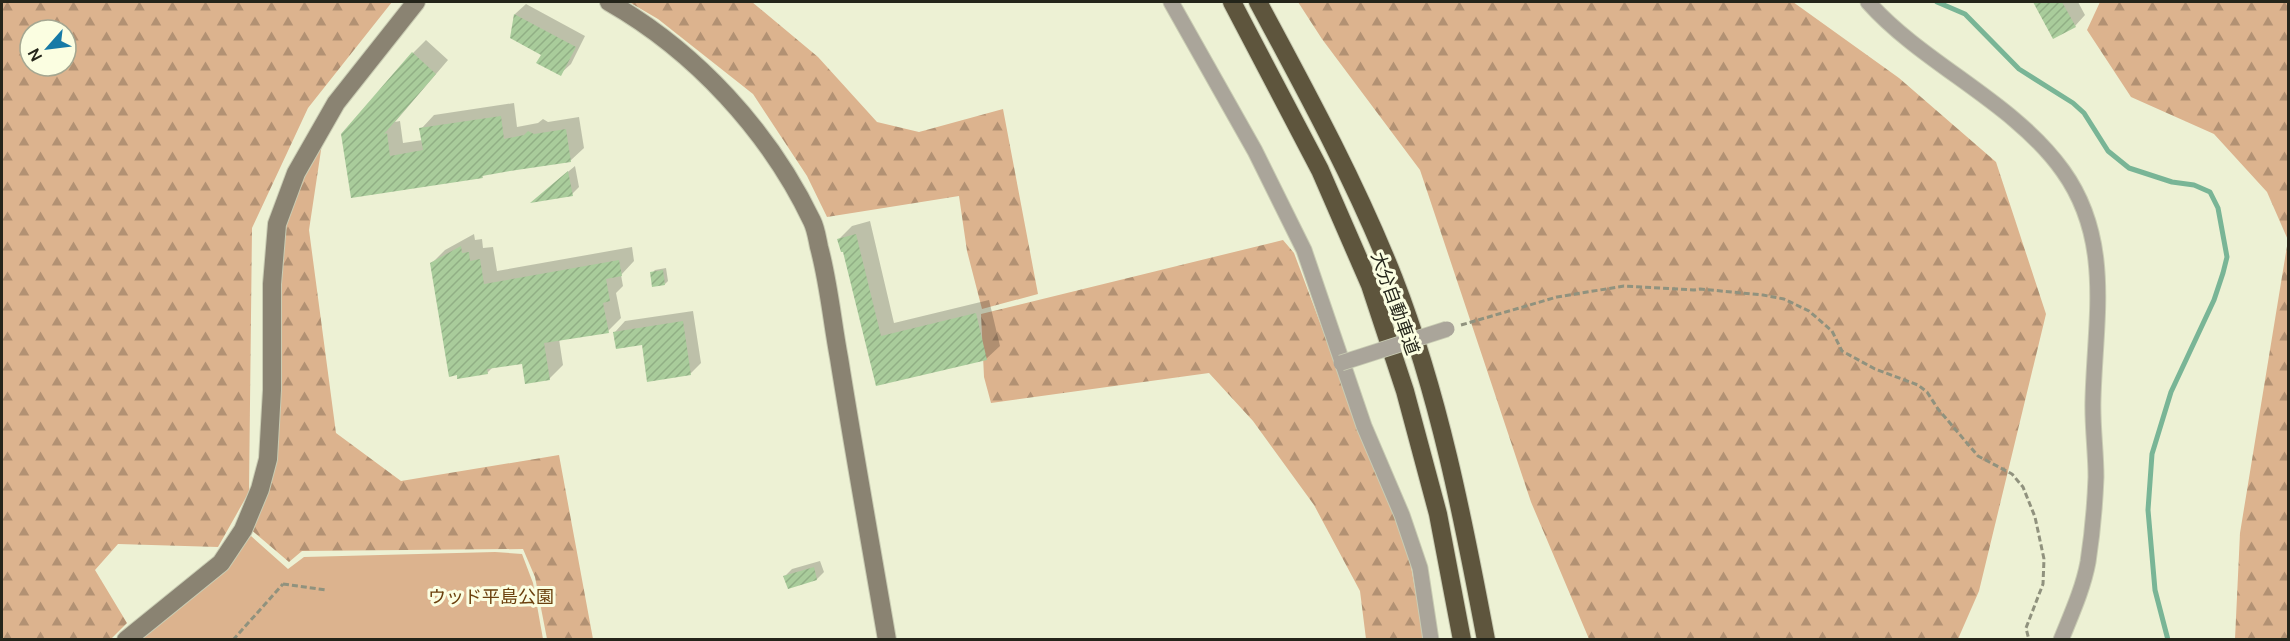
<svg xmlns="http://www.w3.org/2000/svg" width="2290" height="641" font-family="Manrope,'Noto Sans JP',sans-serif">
<defs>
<pattern id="forest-firs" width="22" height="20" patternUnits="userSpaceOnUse" patternTransform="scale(1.5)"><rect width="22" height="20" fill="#dcb38e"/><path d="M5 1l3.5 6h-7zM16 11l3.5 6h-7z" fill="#b29173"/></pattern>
<pattern id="building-hatch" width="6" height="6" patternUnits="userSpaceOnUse" patternTransform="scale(1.5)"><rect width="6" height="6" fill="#a9cc9b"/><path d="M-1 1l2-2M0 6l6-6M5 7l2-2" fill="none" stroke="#91af85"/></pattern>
</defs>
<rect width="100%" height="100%" fill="#edf1d4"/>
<path fill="#dcb38e" d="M251,536L288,569L304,557L495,552L522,554L533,583L543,639L141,640Z"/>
<path fill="url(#forest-firs)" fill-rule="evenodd" d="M2,2H392L308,108L252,228L249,492L218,547L118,544L95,570L127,623L111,639H2ZM30,30H66V66H30Z
M629,2H752L818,57L877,122L919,132L1003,109L1038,294L982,309L967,251L959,196L827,217L807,176L753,94L658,19Z
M1298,2H1793L1899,78L1996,162L2046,314L1979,591L1958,639H1589L1531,502L1420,170L1322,39Z
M2100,2H2288V639H2235L2240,533L2288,240L2267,192L2214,134L2131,97L2087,30Z
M323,137L309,230L336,433L401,481L559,455L593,639H547L535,577L523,549L302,551L289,562L249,528L267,488L281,225Z
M1283,240L1294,253L1350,403L1405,533L1424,639H1366L1360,591L1314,505L1253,421L1209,373L991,403L984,377L981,314Z"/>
<path fill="#0003" d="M2034,2H2078L2085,15L2075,26L2054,37Z
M526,4L585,36L571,64L560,74L543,54L511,37L515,14Z
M426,40L448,60L395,122L400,121L403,143L423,140L421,129L434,115L514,103L517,127L538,123L543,119L548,122L579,117L584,148L570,161L485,174L482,177L352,196L413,53Z
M575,166L579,187L572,194L539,196Z
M870,221L894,323L989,300L1000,346L986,359L877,384L845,250L839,239L852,226Z
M474,234L475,240L482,239L483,248L493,247L497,271L632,247L634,261L621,275L623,286L616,293L621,318L608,331L559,339L563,365L549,379L523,362L493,367L487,373L432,263L445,250Z
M666,268L668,281L665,284L652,273L655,270Z
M693,311L701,363L690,374L643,343L615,332L625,321Z
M820,561L824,572L817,579L785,576L792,569Z"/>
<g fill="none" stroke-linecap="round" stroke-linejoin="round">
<path stroke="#79b596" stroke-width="5" d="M1937,2L1965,14L2019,69L2073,103L2084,113L2108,151L2129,168L2172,182L2194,185L2210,192L2218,208L2227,257L2223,273L2214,300L2171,392L2152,454L2148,510L2155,590L2168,640"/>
</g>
<path fill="url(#building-hatch)" d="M2033,2H2062L2076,27L2053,39Z
M514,14L576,47L561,76L536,63L541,55L510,38Z
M412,52L436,74L384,134L387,133L390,156L423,150L419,128L501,116L504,139L524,135L528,131L534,134L566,129L571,162L510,171L482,176L483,178L351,198L341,134Z
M568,171L573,196L530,203Z
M856,234L881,336L976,313L987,360L876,386L843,252H841L837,239Z
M461,246L462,253L469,252L470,261L480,259L484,284L619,260L622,276L606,279L610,301L603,303L609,333L544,343L550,380L525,384L522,364L487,369L488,374L457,379V375L449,377L430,263Z
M663,270L665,285L652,287L650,272Z
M683,321L691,375L647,382L642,345L616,349L613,332Z
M814,567L817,580L788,589L783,576Z"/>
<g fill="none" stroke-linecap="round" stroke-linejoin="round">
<defs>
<path id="street" d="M1171,2L1255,151L1304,250L1364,426L1402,515L1420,568L1431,640
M1868,2C1924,65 2013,101 2063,171C2113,241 2095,319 2093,399C2092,425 2096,451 2096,477C2095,503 2092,536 2088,562C2083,589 2071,615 2061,640"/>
<path id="secondary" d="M609,2C695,51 769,131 812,221C816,229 817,238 819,247C829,284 832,321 839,358C854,452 871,546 887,640
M126,640L221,563L243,530L260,489L268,459L272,390V284L277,224L296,173L336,103L416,2"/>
<path id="highway" d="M1232,2L1320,170L1370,285L1405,391L1438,514L1462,640
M1258,2C1307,93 1356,183 1394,279C1439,395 1463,518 1486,640"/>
</defs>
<use href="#street" stroke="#c9ccb3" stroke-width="17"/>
<use href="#secondary" stroke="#c9ccb3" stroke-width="20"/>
<use href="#highway" stroke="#c9ccb3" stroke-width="20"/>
<path stroke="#90927e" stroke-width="3" stroke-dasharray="6 3" stroke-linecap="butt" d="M1461,325L1557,297L1624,286L1694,290L1700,289L1763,295L1784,299L1809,311L1832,331L1842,351L1875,369L1918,385L1927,392L1938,409L1978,456L2012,474L2023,487L2035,517L2044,559L2043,584L2026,628L2029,640
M283,584L326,590
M233,640L283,584"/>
<use href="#street" stroke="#aaa59a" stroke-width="15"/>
<use href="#secondary" stroke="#8a8372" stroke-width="18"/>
<use href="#highway" stroke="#5e553d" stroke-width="18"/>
<defs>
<path id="street-bridge" d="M1341,363L1447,329"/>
</defs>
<use href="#street-bridge" stroke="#c9ccb3" stroke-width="17" stroke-linecap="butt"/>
<use href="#street-bridge" stroke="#aaa59a" stroke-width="15"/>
</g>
<g text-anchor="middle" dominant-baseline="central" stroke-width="6" stroke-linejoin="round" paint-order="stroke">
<g font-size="18" fill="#24251a" stroke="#fbfee1">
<text transform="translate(1396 303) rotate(70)">大分自動車道</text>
</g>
<g font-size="18" fill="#6b400d" stroke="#fbfee1">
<text x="491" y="596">ウッド平島公園</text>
</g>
</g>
<rect width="2290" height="641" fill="none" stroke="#24251a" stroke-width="6"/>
<g transform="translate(48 48) rotate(242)"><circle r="28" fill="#fbfee1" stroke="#a5a791" stroke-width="1.5"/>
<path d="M0-4.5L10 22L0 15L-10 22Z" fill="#167aa6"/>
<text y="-9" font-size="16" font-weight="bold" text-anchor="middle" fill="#24251a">N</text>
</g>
</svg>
